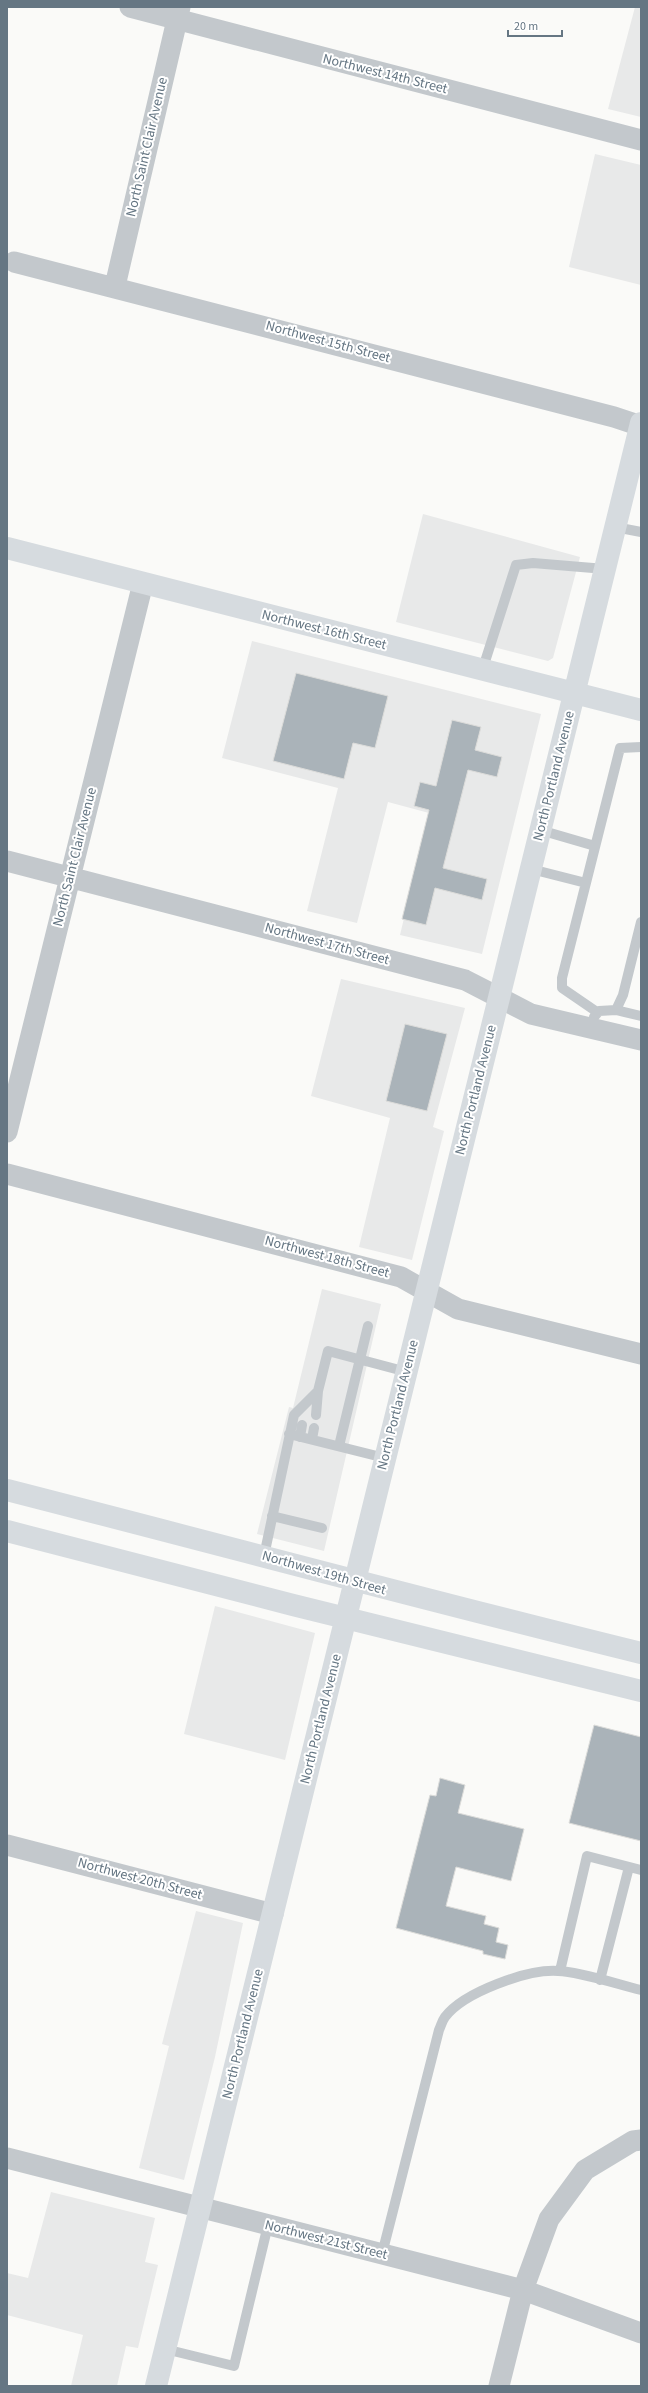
<svg xmlns="http://www.w3.org/2000/svg" width="648" height="2393" font-family="'Source Sans 3',sans-serif">
<rect width="100%" height="100%" fill="#fafaf8"/>
<path fill="#e8e9e9" d="M635,7H641V117L608,109Z
M595,154L641,165V285L569,267Z
M423,514L580,557L553,658L548,661L396,622Z
M252,641L541,714L482,954L400,935L429,813L388,802L357,923L307,911L338,788L222,758Z
M341,979L465,1008L433,1127L444,1131L412,1260L359,1247L390,1118L311,1096Z
M322,1289L381,1304L324,1551L257,1534L289,1407L293,1408Z
M215,1606L315,1633L285,1760L184,1734Z
M196,1911L243,1923L215,2057L184,2180L139,2168L169,2046L162,2044Z
M51,2192L155,2218L145,2262L158,2265L138,2348L126,2346L117,2386H71L83,2335L7,2315V2273L28,2278Z"/>
<path fill="#aab3b9" stroke="#dcdcda" d="M296,673L388,696L375,748L353,743L344,779L273,761Z
M452,720L481,727L475,750L502,757L497,777L468,770L443,868L487,879L482,900L435,888L426,925L402,919L429,810L414,806L420,782L436,786Z
M405,1024L447,1034L427,1111L386,1101Z
M594,1725L641,1737V1841L569,1823Z
M440,1778L465,1785L458,1813L524,1829L511,1881L456,1867L446,1906L486,1916L484,1924L499,1928L496,1942L508,1945L505,1959L483,1954V1951L396,1928L430,1795L436,1796Z"/>
<g fill="none" stroke-linecap="round" stroke-linejoin="round">
<path stroke="#c3c8cc" stroke-width="10" d="M615,527L641,532
M482,671L516,565L533,563L605,569
M540,830L595,846
M531,869L586,883
M616,1010L641,1016
M597,1012L562,988V978L620,748L641,747
M594,1017L599,1011L616,1010L623,995L641,922
M316,1415L318,1391L328,1351L407,1372
M289,1434L385,1458
M300,1437L302,1425
M312,1439L314,1428
M339,1446L368,1326
M272,1516L322,1528
M264,1556L294,1415L318,1391
M560,1971L587,1856L641,1870
M600,1980L629,1867
M382,2254L439,2030C441,2026 442,2021 445,2017C464,1992 528,1969 558,1971C582,1972 616,1984 641,1990
M165,2349L234,2366L268,2225"/>
<path stroke="#c3c8cc" stroke-width="21" d="M130,7L641,140
M14,262L614,417L641,426
M115,286L180,7
M7,861L465,980L531,1014L641,1040
M7,1132L143,583
M7,1174L401,1277L458,1309L641,1354
M7,1845L273,1914
M7,2158L523,2290L641,2333
M499,2386L523,2290L549,2219L585,2170L633,2141L641,2140"/>
<path stroke="#d6dbdf" stroke-width="22" d="M7,548L641,710
M7,1490C218,1544 429,1601 641,1653
M7,1531L293,1605L641,1691
M156,2386L641,423"/>
</g>
<g text-anchor="middle" dominant-baseline="central" stroke-width="4" stroke-linejoin="round" paint-order="stroke">
<g font-size="14" fill="#657683" stroke="#fff">
<text transform="translate(385 74) rotate(14)">Northwest 14th Street</text>
<text transform="translate(147 147) rotate(-77)">North Saint Clair Avenue</text>
<text transform="translate(328 342) rotate(15)">Northwest 15th Street</text>
<text transform="translate(324 630) rotate(14)">Northwest 16th Street</text>
<text transform="translate(554 776) rotate(-76)">North Portland Avenue</text>
<text transform="translate(75 857) rotate(-76)">North Saint Clair Avenue</text>
<text transform="translate(327 944) rotate(15)">Northwest 17th Street</text>
<text transform="translate(476 1090) rotate(-76)">North Portland Avenue</text>
<text transform="translate(327 1257) rotate(15)">Northwest 18th Street</text>
<text transform="translate(398 1405) rotate(-76)">North Portland Avenue</text>
<text transform="translate(324 1573) rotate(16)">Northwest 19th Street</text>
<text transform="translate(321 1719) rotate(-76)">North Portland Avenue</text>
<text transform="translate(140 1879) rotate(15)">Northwest 20th Street</text>
<text transform="translate(243 2034) rotate(-76)">North Portland Avenue</text>
<text transform="translate(326 2240) rotate(14)">Northwest 21st Street</text>
</g>
</g>
<rect width="648" height="2393" fill="none" stroke="#657683" stroke-width="16"/>
<path d="M508 30v6h54v-6" fill="none" stroke="#657683" stroke-width="2"/>
<text x="514" y="30" font-size="12" fill="#657683" stroke="#ffffff" stroke-width="3" paint-order="stroke">20 m</text>
</svg>
